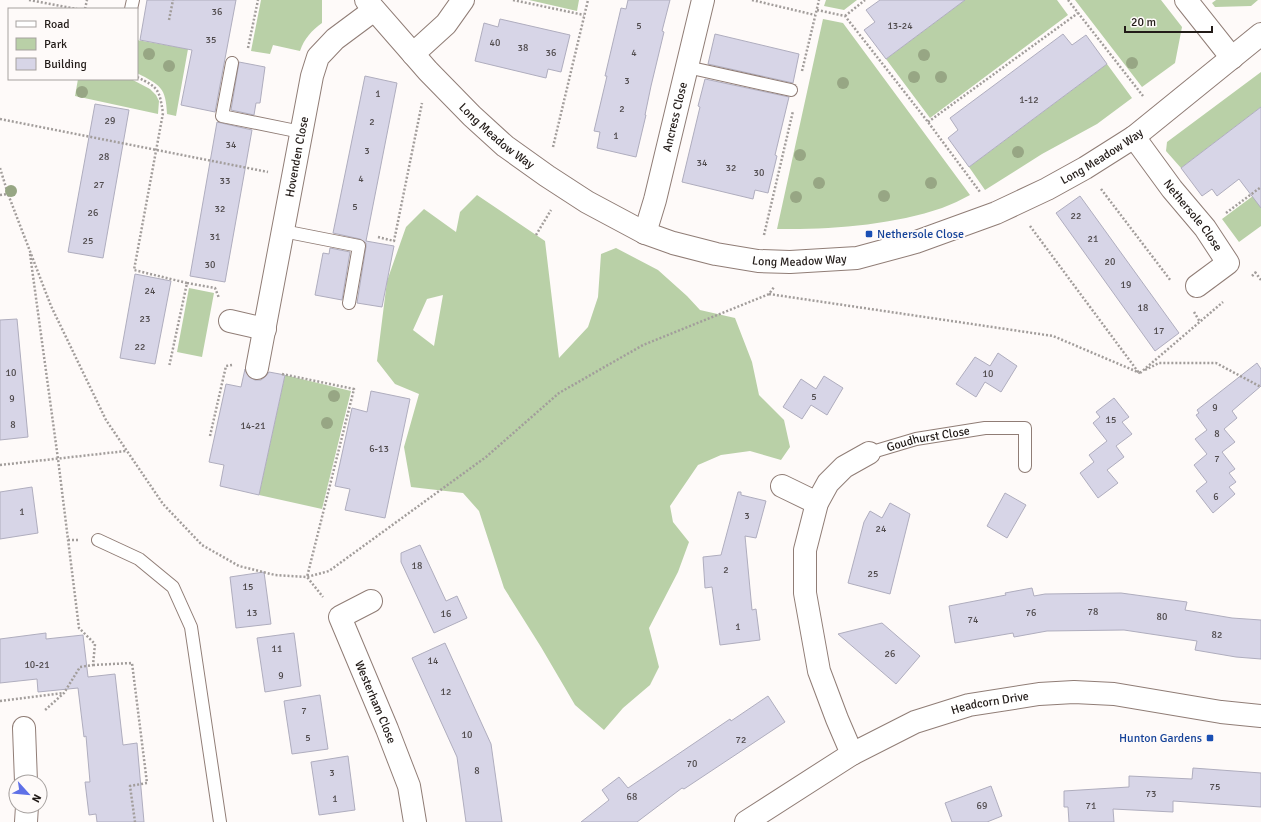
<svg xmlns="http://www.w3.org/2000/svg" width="1261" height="822" font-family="Signika,sans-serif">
<rect width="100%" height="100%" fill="#fefaf9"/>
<path fill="#b9d0a7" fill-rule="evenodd" d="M261,0H322V23C312,30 304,39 300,51L273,45L270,54L251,51Z
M529,0H579L577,11Z
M826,0H857L844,10L824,6Z
M965,0H1057L1068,15L930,118L886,59Z
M1075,0H1161L1182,27L1175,63L1142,87Z
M1216,0H1258L1251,6L1215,7L1212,3Z
M823,19L843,23L970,195C961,200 952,204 942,208C892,225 830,230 777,229Z
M137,40L188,49L176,116L167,114C166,87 160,85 137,73Z
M1107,64L1132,98L1097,124L1042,154L985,190L969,167Z
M1261,72V107L1181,168L1166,151L1167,142Z
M78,79H131L150,89L156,95L159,101L158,114L75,96Z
M1261,190V226L1239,242L1222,219Z
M477,195L545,241L559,358L588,327L598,297L601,254L616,248L658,270L687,296L700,310L735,318L752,362L759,395L784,420L790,447L781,460L750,451L721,455L698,465L670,506L673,522L689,542L678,572L649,628L659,667L650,685L623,708L604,730L575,705L541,647L504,588L479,511L463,493L411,487L404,447L419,394L395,384L377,361L387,281L406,227L424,209L456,232L460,212ZM443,295L434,346L413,330L427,299Z
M189,288L214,293L202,357L177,352Z
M285,375L351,391L322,509L259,495Z"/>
<path fill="#d7d5e7" stroke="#afadbe" d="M147,0H236L215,112L181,105L192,50L140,40Z
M628,0H670L662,31L664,32L651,86L645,115H646L636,157L597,148L600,132L594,131L607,76H605L621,8L626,9Z
M880,0H965L886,59L864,30L875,22L866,10Z
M500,19L570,35L561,72L548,69L546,78L475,61L484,23L498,27Z
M715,34L799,54L793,83L708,64Z
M1063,34L1072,45L1086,35L1107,64L969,167L948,138L958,130L950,118Z
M239,62L265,67L260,103H256L254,115L231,110Z
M365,76L397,83L366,241L394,246L382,307L357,303L366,247V243L360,239L333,233Z
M705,79L789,97L775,155L777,156L768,193L755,190L753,199L682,182L700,107L698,106Z
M95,104L129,110L103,258L68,252Z
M1261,107V208L1239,179L1217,196L1212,189L1202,196L1181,168Z
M217,122L252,130L225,282L190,276Z
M1080,196L1179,333L1155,351L1056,213Z
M330,248L350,252L342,300L315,295L323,253L329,254Z
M135,274L171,281L155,364L120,358Z
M17,319L28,437L0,440V320Z
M998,353L1017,366L1001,392L985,382L976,397L956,384L975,357L990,366Z
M1257,363L1261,369V386L1232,411L1237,418L1224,429L1235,442L1222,452L1235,469L1229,473L1236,482L1229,487L1235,494L1213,513L1196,491L1207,482L1194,465L1207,454L1195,439L1207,430L1196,415L1199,413L1197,410Z
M245,369L249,377L255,380H261L266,376L269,372L285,375L259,495L220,486L224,465L209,462L226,384L241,387Z
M824,376L843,388L827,415L811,405L802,419L783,407L801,379L816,389Z
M371,391L410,399L385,518L345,510L350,489L335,486L352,408L367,412Z
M1114,398L1129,417L1122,422L1132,434L1116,446L1124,457L1107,470L1118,483L1098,498L1080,473L1094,462L1089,455L1107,441L1093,423L1100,417L1096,412Z
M32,487L38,533L0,539V492Z
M738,492H741V495L766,501L756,538L745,536L752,610L756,609L760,640L720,645L712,587L705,588L703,557L721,555Z
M1005,493L1026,505L1007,538L987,526Z
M890,503L910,514L890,594L848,583L864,522L870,511L882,518Z
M420,545L446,601L457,596L467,618L434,633L401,562V553Z
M264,572L271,624L236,628L230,577Z
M1032,588L1034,596L1045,594L1121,593L1187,602L1185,610L1232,618L1261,620V659L1236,657L1195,650L1197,641L1124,630L1047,631L1014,637L1013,633L955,643L949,606L1006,595L1005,593Z
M882,623L920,656L896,684L838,634Z
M46,633V639L83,635L88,677L115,674L123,745L137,743L144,822H97L96,814L89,815L85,782H90L86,736L84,737L78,688L38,692L37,679L0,683V639Z
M294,633L301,686L265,692L257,638Z
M445,643L491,744L502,822H466L457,757L412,658Z
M320,695L328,749L292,754L284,701Z
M768,696L785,722L684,789L682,788L637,822H581L609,800L602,790L619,777L628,788L730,719L731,721Z
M348,756L355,810L319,815L311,762Z
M1193,768L1261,773V807L1173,801V812L1113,809L1114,822H1069L1068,807H1064V791L1129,787V776L1192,779Z
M991,786L1002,816L987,822H952L945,803Z"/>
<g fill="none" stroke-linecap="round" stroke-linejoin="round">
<defs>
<g id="service">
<path d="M131,9L133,0"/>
<path d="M232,63L222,116L301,132"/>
<path d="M687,67L791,90"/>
<path d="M283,231L359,246L349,303"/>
<path id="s1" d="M869,453L916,439L985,428H1025V466"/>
<path d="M98,540L139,559L173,587L191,627L220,822"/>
</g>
<g id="minor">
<path id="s2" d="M366,0L428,71L472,116L505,146L547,176L587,202L645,233L673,243L716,254L758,261L790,262L857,258L916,242L996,213L1047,189L1085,168L1134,137L1261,34"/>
<path d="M1186,0L1232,58"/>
<path d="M413,54L446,24L463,0"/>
<path id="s3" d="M1134,137L1172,189L1205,228L1228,263L1197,286"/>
<path id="s4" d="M645,233L655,200L703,0"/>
<path d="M230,321L265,329"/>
<path id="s5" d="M257,368L312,76L318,57L335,39L374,10"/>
<path d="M782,486L817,503"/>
<path id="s6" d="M371,601L340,617L387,729L409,786L415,822"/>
<path d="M24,728L26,782"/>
<path d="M852,754L837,719L819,671L805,593V550L817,503L828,483L844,467L869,453"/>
<path d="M26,822L27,806"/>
<path id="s7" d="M746,822L852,754L915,722L969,705L1039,694L1074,692L1114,694L1221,712L1261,716"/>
</g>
</defs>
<use href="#service" stroke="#907d76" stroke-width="14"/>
<use href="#minor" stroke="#907d76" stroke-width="24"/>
<path stroke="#a29d9b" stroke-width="2.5" stroke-dasharray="2 2" stroke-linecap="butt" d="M29,0L77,9
M513,0L584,15
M752,0L815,15
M1068,0L1143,96
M85,9L87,0
M817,10L845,16L928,122L980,192
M845,16L865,0
M169,20L173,0
M248,48L258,0
M802,71L819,0
M137,77C159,88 159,89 163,113L134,270L187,283L169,367
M0,119L268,172
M928,122L1078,13
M553,147L588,0
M0,168L8,194L51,306L106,420L163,504L202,545L239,566L275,575L307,577L329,571L486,457L559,393L643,345L769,294L774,287
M1101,189L1171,281
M0,195L8,194
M1226,213L1261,187
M1030,226L1139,373
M536,235L551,210
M764,235L793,111
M378,237L394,241L422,103
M30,254L58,459L79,628L95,644L93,665L80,667L64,693L44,711
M1255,272L1261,280
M1252,276L1256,272
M187,283L215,288L219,298
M769,294L1053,336L1140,373
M1194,312L1200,322
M1145,370L1159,363H1216L1261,387
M1140,373L1223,302
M282,374L354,389L307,577L323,597
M210,436L226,366L232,365
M0,465L126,451
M68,540H78
M93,665L132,663L147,783L130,786L135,822
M0,701L63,693"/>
<use href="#service" stroke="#fff" stroke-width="12"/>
<use href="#minor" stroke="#fff" stroke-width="22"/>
</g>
<g fill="#97a684">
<circle cx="149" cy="54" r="6"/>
<circle cx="924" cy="55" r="6"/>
<circle cx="1132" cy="63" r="6"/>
<circle cx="169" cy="66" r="6"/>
<circle cx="914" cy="77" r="6"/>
<circle cx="941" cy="77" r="6"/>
<circle cx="843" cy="83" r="6"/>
<circle cx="82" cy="92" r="6"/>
<circle cx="1018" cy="152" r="6"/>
<circle cx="800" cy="155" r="6"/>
<circle cx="819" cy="183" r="6"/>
<circle cx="931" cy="183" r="6"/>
<circle cx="11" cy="191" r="6"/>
<circle cx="884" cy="196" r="6"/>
<circle cx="796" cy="197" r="6"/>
<circle cx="334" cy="396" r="6"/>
<circle cx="327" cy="423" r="6"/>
</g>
<g fill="#1a4fb4" stroke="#fefaf9" stroke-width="1.5">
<rect x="865" y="230" width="8" height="8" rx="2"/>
<rect x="1206" y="734" width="8" height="8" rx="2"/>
</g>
<g text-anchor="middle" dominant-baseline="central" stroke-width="4" stroke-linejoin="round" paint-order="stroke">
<g font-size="10" fill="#4f4a4c">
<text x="217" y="12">36</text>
<text x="639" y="26">5</text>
<text x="900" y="26">13-24</text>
<text x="211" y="40">35</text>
<text x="495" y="43">40</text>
<text x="523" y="48">38</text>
<text x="551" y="53">36</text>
<text x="634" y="53">4</text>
<text x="627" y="81">3</text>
<text x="378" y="94">1</text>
<text x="1029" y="100">1-12</text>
<text x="622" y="109">2</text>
<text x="110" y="121">29</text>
<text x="372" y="122">2</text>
<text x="616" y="136">1</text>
<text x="231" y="145">34</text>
<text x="367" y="151">3</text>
<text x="104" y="157">28</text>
<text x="702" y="163">34</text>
<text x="731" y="168">32</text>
<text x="759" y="173">30</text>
<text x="361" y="179">4</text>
<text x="225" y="181">33</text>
<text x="99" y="185">27</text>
<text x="355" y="207">5</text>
<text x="220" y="209">32</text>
<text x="93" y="213">26</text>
<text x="1076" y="216">22</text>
<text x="215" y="237">31</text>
<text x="1093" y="239">21</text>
<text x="88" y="241">25</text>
<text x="1110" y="262">20</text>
<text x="210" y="265">30</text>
<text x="1126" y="285">19</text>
<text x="150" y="291">24</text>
<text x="1143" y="308">18</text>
<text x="145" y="319">23</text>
<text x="1159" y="331">17</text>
<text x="140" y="347">22</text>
<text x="11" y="373">10</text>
<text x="988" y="374">10</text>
<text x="814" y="397">5</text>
<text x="12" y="399">9</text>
<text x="1215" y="408">9</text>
<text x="1111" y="420">15</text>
<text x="13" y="425">8</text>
<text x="253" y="426">14-21</text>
<text x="1217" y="434">8</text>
<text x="379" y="449">6-13</text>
<text x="1217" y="459">7</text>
<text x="1216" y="497">6</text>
<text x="22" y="512">1</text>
<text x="747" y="516">3</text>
<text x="881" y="529">24</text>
<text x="417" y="566">18</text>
<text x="726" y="570">2</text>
<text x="873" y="574">25</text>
<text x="248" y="587">15</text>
<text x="1093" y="612">78</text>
<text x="252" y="613">13</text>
<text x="1031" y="613">76</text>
<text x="446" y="614">16</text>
<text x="1162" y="617">80</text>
<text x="973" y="620">74</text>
<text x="738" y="627">1</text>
<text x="1217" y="635">82</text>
<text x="277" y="649">11</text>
<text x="890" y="654">26</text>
<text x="433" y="661">14</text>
<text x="37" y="665">10-21</text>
<text x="281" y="676">9</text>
<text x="446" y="692">12</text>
<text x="304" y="711">7</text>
<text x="467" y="735">10</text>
<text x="308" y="738">5</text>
<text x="741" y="740">72</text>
<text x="692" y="764">70</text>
<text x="477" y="771">8</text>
<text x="332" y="773">3</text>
<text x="1215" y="787">75</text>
<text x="1151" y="794">73</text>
<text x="632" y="797">68</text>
<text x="335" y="799">1</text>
<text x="982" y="806">69</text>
<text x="1091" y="806">71</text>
</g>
<g font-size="12" fill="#221b18" stroke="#fefaf9">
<text stroke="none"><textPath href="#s4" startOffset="120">Ancress Close</textPath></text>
<text stroke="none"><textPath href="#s2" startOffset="189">Long Meadow Way</textPath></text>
<text stroke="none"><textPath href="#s2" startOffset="849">Long Meadow Way</textPath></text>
<text stroke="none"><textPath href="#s5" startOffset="215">Hovenden Close</textPath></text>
<text stroke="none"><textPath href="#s3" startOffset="98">Nethersole Close</textPath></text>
<text stroke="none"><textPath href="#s2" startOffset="525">Long Meadow Way</textPath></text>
<text stroke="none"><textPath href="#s1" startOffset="61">Goudhurst Close</textPath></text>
<text stroke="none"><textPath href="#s6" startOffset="127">Westerham Close</textPath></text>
<text stroke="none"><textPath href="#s7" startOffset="274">Headcorn Drive</textPath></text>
</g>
<g font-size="12" fill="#164399" stroke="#fefaf9" text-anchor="start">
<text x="877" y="234">Nethersole Close</text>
<text x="1202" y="738" text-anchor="end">Hunton Gardens</text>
</g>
</g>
<rect x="8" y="8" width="130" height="72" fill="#fefaf9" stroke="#a6a19f"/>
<rect x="16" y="21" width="20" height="6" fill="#ffffff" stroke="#a6a19f"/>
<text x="44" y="28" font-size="12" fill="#221b18">Road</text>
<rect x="16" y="38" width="20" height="12" fill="#b9d0a7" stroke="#a6a19f"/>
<text x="44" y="48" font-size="12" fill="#221b18">Park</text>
<rect x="16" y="58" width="20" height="12" fill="#d7d5e7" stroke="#a6a19f"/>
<text x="44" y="68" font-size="12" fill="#221b18">Building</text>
<g transform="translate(28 794) rotate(117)"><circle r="19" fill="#fefaf9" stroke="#a6a19f"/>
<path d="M0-3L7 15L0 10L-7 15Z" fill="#5e70e7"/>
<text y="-6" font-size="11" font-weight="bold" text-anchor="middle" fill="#221b18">N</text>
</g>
<path d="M1125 26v6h87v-6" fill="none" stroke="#221b18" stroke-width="2"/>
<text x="1131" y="26" font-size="12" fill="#221b18" stroke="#fefaf9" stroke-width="3" paint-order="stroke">20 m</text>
</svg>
